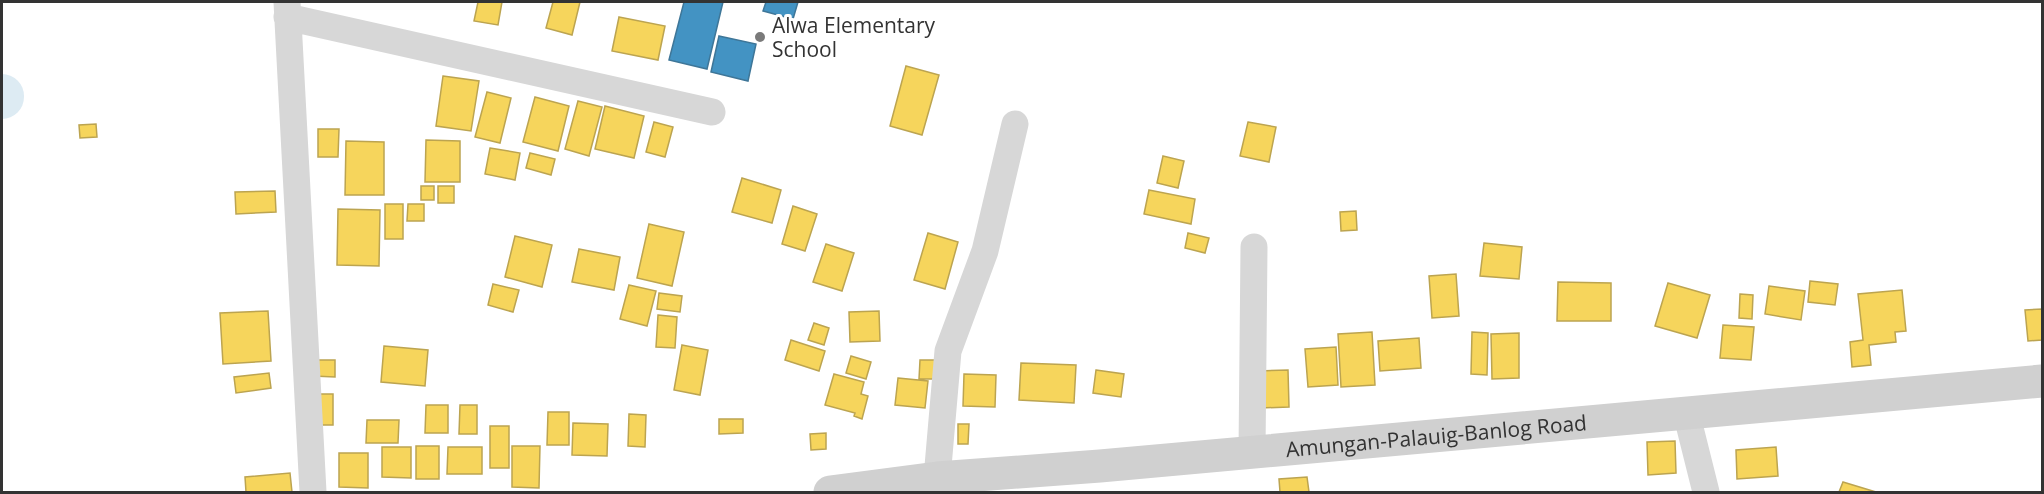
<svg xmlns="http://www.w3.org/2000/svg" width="2044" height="494" font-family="'Open Sans',sans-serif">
<rect width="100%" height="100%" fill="#fff"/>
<path fill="#f6d55c" stroke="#bca450" stroke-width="1.5" d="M478,2H502L498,25L474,21Z
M553,2H580L572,35L546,28Z
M619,17L665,26L658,60L612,51Z
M906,66L939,75L922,135L890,126Z
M443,76L479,81L471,131L436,126Z
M487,92L511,98L500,143L475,137Z
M535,97L569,106L558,151L523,142Z
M578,101L602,107L589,156L565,149Z
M605,106L644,116L634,158L595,149Z
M654,122L673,127L665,157L646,152Z
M1248,122L1276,127L1269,162L1240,156Z
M96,124L97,137L80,138L79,125Z
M318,129H339L338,157H318Z
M426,140L460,141V182H425Z
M346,141L384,142V195H345Z
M490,148L520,153L515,180L485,174Z
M530,153L555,159L551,175L526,168Z
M1163,156L1184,161L1178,188L1157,183Z
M742,178L781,190L772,223L732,212Z
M421,186H434V200H421Z
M438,186H454V203H438Z
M1149,190L1195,199L1191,224L1144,214Z
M275,191L276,212L236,214L235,192Z
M385,204H403V239H385Z
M408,204H424V221H407Z
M793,206L817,214L805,251L782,244Z
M338,209L380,210L379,266L337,265Z
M1356,211L1357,230L1341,231L1340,212Z
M649,224L684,232L672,286L637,278Z
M928,233L958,242L945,289L914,280Z
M1188,233L1209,238L1205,253L1185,248Z
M515,236L552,245L542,287L505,277Z
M1484,243L1522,247L1519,279L1480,276Z
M826,244L854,253L842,291L813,282Z
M579,249L620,257L614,290L572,282Z
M1456,274L1459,316L1432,318L1429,276Z
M1810,281L1838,284L1835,305L1808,302Z
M1558,282L1611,283V321H1557Z
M1668,283L1710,295L1697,338L1655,326Z
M493,284L519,290L513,312L488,305Z
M629,285L656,291L647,326L620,319Z
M1769,286L1805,291L1801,320L1765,314Z
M1902,290L1906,331L1895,332L1896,342L1869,345L1871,365L1852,367L1850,342L1863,340L1858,294Z
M659,293L682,296L680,312L657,309Z
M1740,294L1753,295L1752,319L1739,318Z
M2042,309V340L2028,341L2025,310Z
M268,311L271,361L223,364L220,313Z
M879,311L880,341L850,342L849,312Z
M658,315L677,317L675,348L656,347Z
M814,323L829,328L824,345L808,340Z
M1723,325L1754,327L1751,360L1720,358Z
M1372,332L1375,385L1341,387L1338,334Z
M1472,332L1488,333L1487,375L1471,374Z
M1519,333V378L1492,379L1491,334Z
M1419,338L1421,368L1380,371L1378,341Z
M791,340L825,351L819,371L785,360Z
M682,345L708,350L700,395L674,390Z
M384,346L428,350L425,386L381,382Z
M1336,347L1338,385L1308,387L1305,349Z
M851,356L871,362L866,379L846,373Z
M313,360H335V377L313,376Z
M920,360H937L936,379H919Z
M1021,363L1076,365L1074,403L1019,400Z
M1096,370L1124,374L1121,397L1093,393Z
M1288,370L1289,407L1260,408L1259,371Z
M269,373L271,388L236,393L234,377Z
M834,374L864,382L861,394L868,396L862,419L854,416L855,413L825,405Z
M964,374L996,375L995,407L963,406Z
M898,378L928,381L925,408L895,405Z
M313,394H333V425H312Z
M426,405H448V433H425Z
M460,405H477V434H459Z
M548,412H569V445H547Z
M629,414L646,415L645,447L628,446Z
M719,419H743V433L719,434Z
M367,420H399L398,443H366Z
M573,423L608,424L607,456L572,455Z
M958,424H969L968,444H958Z
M490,426H509V468H490Z
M826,433V449L811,450L810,434Z
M1675,441L1676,473L1648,475L1647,442Z
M416,446H439V479H416Z
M512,446H540L539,488L512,487Z
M382,447H411V478L382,477Z
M448,447H482V474H447Z
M1776,447L1778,476L1737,479L1736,450Z
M339,453H368V488L339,487Z
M290,473L292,492H246L245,477Z
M1307,477L1309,492H1280L1279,479Z
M1843,482L1876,492H1839Z"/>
<path fill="#4393c3" stroke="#3e7698" stroke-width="1.5" d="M684,2H723L707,69L669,60Z
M766,2H798L793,19L763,11Z
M719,36L756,44L748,81L711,72Z"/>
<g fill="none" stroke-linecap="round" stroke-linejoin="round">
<path stroke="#ddebf3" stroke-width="44" d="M2,96V97"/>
<path stroke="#d7d7d7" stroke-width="27" d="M287,2L313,492
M287,17L712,112
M1686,412L1706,492
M1252,452L1254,247
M937,478L948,351L985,251L1015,124"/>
<path stroke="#d0d0d0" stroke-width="33" id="s1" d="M830,492L937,478L1100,466L2042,381"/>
</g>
<circle fill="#7a7a7a" stroke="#fff" stroke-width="2" cx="760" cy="37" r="6"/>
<g text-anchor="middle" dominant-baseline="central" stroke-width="6" stroke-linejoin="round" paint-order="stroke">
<g font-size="21" fill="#333" stroke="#fff" text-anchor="start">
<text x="772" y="25">Alwa Elementary<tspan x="772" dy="24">School</tspan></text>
</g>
<g font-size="21" fill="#333" stroke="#fff">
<text stroke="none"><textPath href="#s1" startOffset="609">Amungan-Palauig-Banlog Road</textPath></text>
</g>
</g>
<rect width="2044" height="494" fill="none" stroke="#333333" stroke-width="6"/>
</svg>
